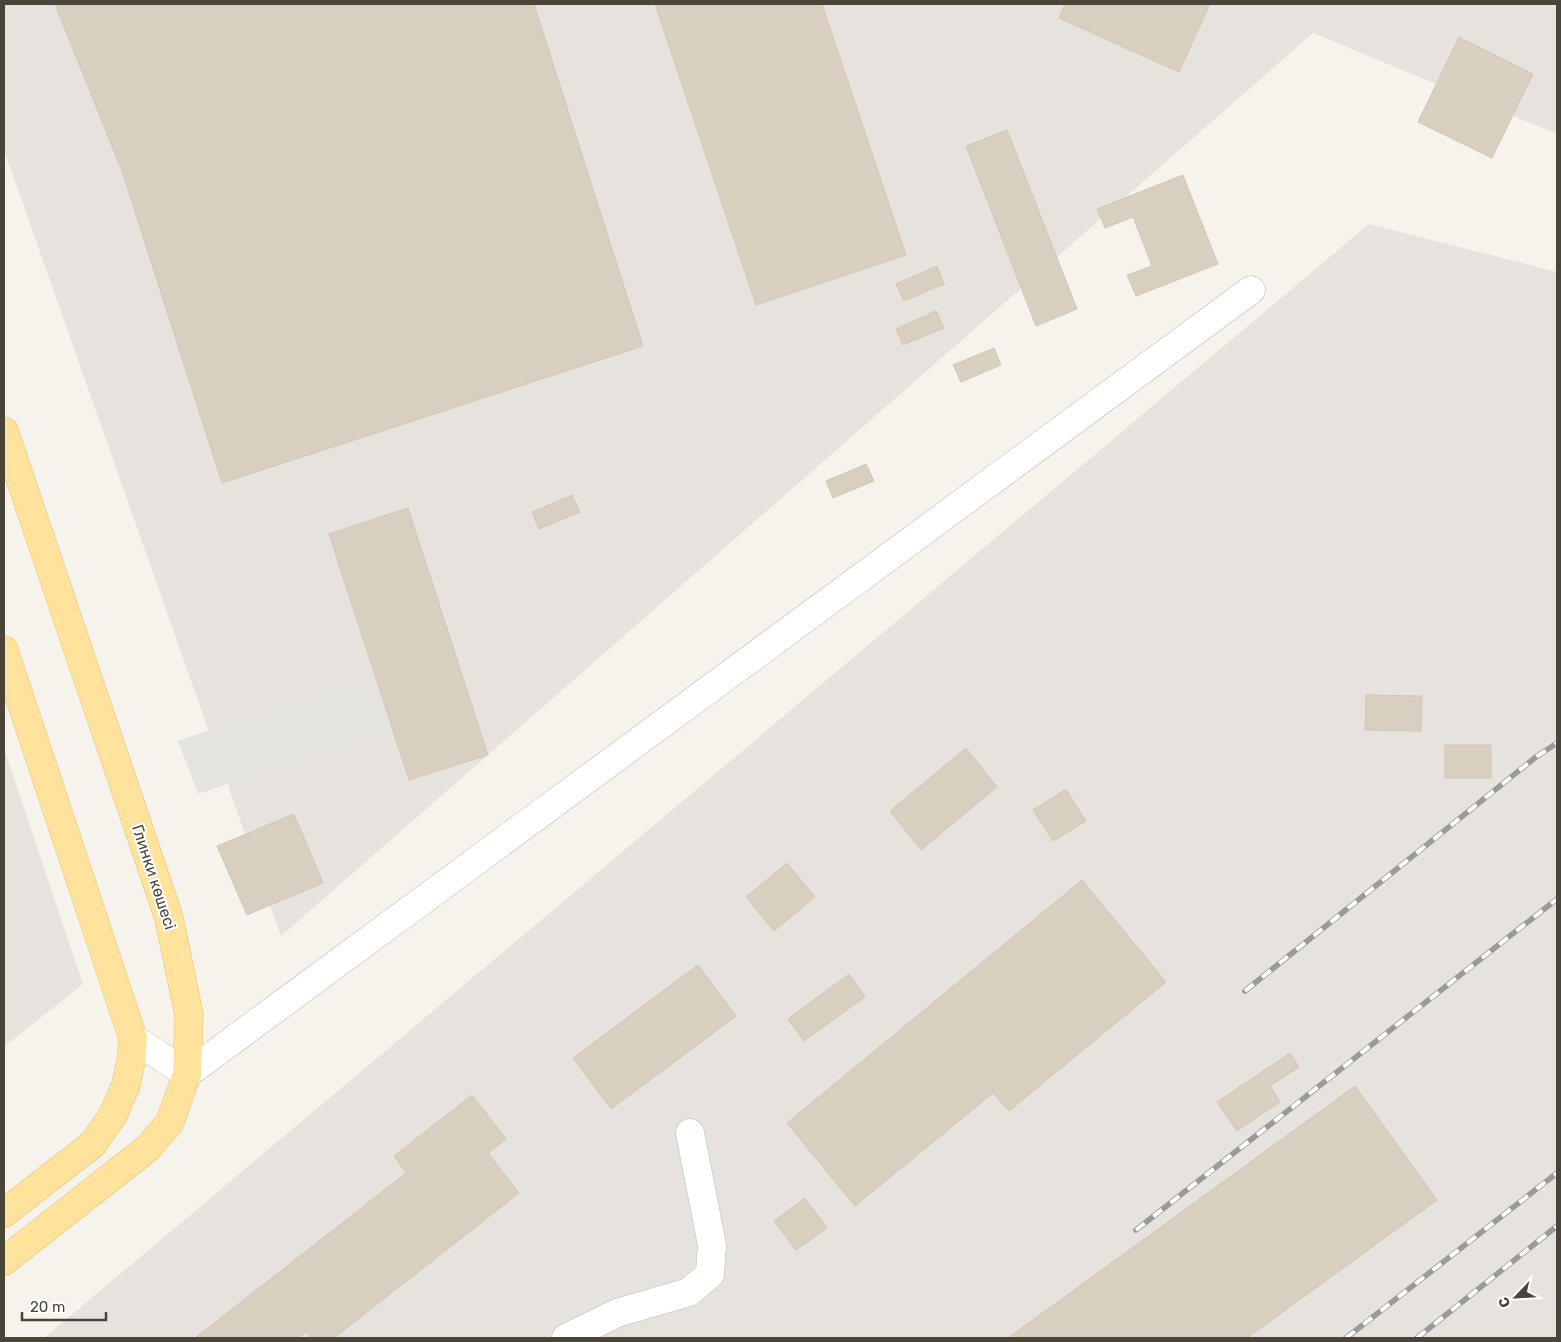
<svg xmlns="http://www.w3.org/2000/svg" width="1561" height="1342" font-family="Rubik,sans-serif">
<rect width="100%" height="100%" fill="#f6f3ec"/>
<path fill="#e6e2dd" d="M4,4H1557V134L1313,33L281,936L4,150Z
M1369,224L1557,272V1338H44Z
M4,748L83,984L4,1047Z"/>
<path fill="#e5e3e0" d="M374,673L392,728L198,794L178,741Z"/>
<path fill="#d8cfc1" stroke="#d3c7b4" d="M55,4H534L643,346L222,483L122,171Z
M655,4H822L906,255L756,305Z
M1065,4H1210L1179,72L1059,18Z
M1459,37L1533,74L1492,158L1418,122Z
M1007,130L1077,309L1036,326L966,146Z
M1183,175L1218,264L1136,296L1127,275L1152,266L1133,217L1105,228L1097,209Z
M937,266L944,284L904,301L896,284Z
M936,311L944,328L903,345L896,329Z
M994,348L1001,365L961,382L953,365Z
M866,464L874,481L833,498L826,481Z
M572,495L580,512L539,529L532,512Z
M408,508L488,755L409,780L329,534Z
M1366,695L1422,696L1421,731L1365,730Z
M1445,745H1491V778H1445Z
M966,748L997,787L921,850L890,811Z
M1066,789L1086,821L1053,841L1033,810Z
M294,814L323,883L247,915L217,846Z
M787,863L815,897L774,931L746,897Z
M1082,880L1166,982L1009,1111L993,1093L855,1206L787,1123Z
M698,965L736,1016L611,1109L573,1058Z
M849,974L865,997L804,1041L788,1019Z
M1290,1053L1299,1067L1270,1086L1280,1102L1237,1131L1217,1102Z
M1355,1086L1437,1200L1247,1338H1008Z
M472,1095L506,1139L488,1153L519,1193L334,1338H311L306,1332L298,1338H195L406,1173L394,1156Z
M805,1198L827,1228L796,1250L774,1221Z"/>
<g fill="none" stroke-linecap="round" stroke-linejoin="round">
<defs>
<path id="minor" d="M133,1038L187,1074L1251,290
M566,1338L617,1313L689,1292L710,1274L712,1245L690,1133"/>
<path id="major" d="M4,431L169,918L189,1015L187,1074L170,1122L148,1148L4,1261
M4,650L133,1038L131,1061L126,1085L113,1115L93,1144L4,1213"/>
</defs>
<use href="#minor" stroke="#c2bbae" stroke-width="29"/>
<use href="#major" stroke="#e6c16a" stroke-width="29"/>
<use href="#minor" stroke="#fff" stroke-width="28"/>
<use href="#major" stroke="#ffe39c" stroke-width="28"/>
<defs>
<path id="rail" d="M1245,991L1536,757L1557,743
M1136,1230L1557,899
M1346,1338L1557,1173
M1417,1338L1557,1226"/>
</defs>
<use href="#rail" stroke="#9a9a9a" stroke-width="5.5"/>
<use href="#rail" stroke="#fff" stroke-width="4" stroke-dasharray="11" stroke-linecap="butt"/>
</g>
<g text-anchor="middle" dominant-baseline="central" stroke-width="4" stroke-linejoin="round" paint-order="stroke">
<g font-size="16" fill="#4b4439" stroke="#fff">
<text transform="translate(154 877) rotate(72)">Глинки көшесі</text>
</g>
</g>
<rect width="1561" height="1342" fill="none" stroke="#4b4439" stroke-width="10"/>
<g transform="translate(1516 1297) rotate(245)" stroke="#ffffff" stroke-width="4" paint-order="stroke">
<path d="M0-4L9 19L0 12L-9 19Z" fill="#4b4439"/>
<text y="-8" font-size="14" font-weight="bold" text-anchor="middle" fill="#4b4439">С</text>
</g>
<path d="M22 1312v8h84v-8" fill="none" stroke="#4b4439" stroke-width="2.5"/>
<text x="30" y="1312" font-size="15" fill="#4b4439" stroke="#ffffff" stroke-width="4" paint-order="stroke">20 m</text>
</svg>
